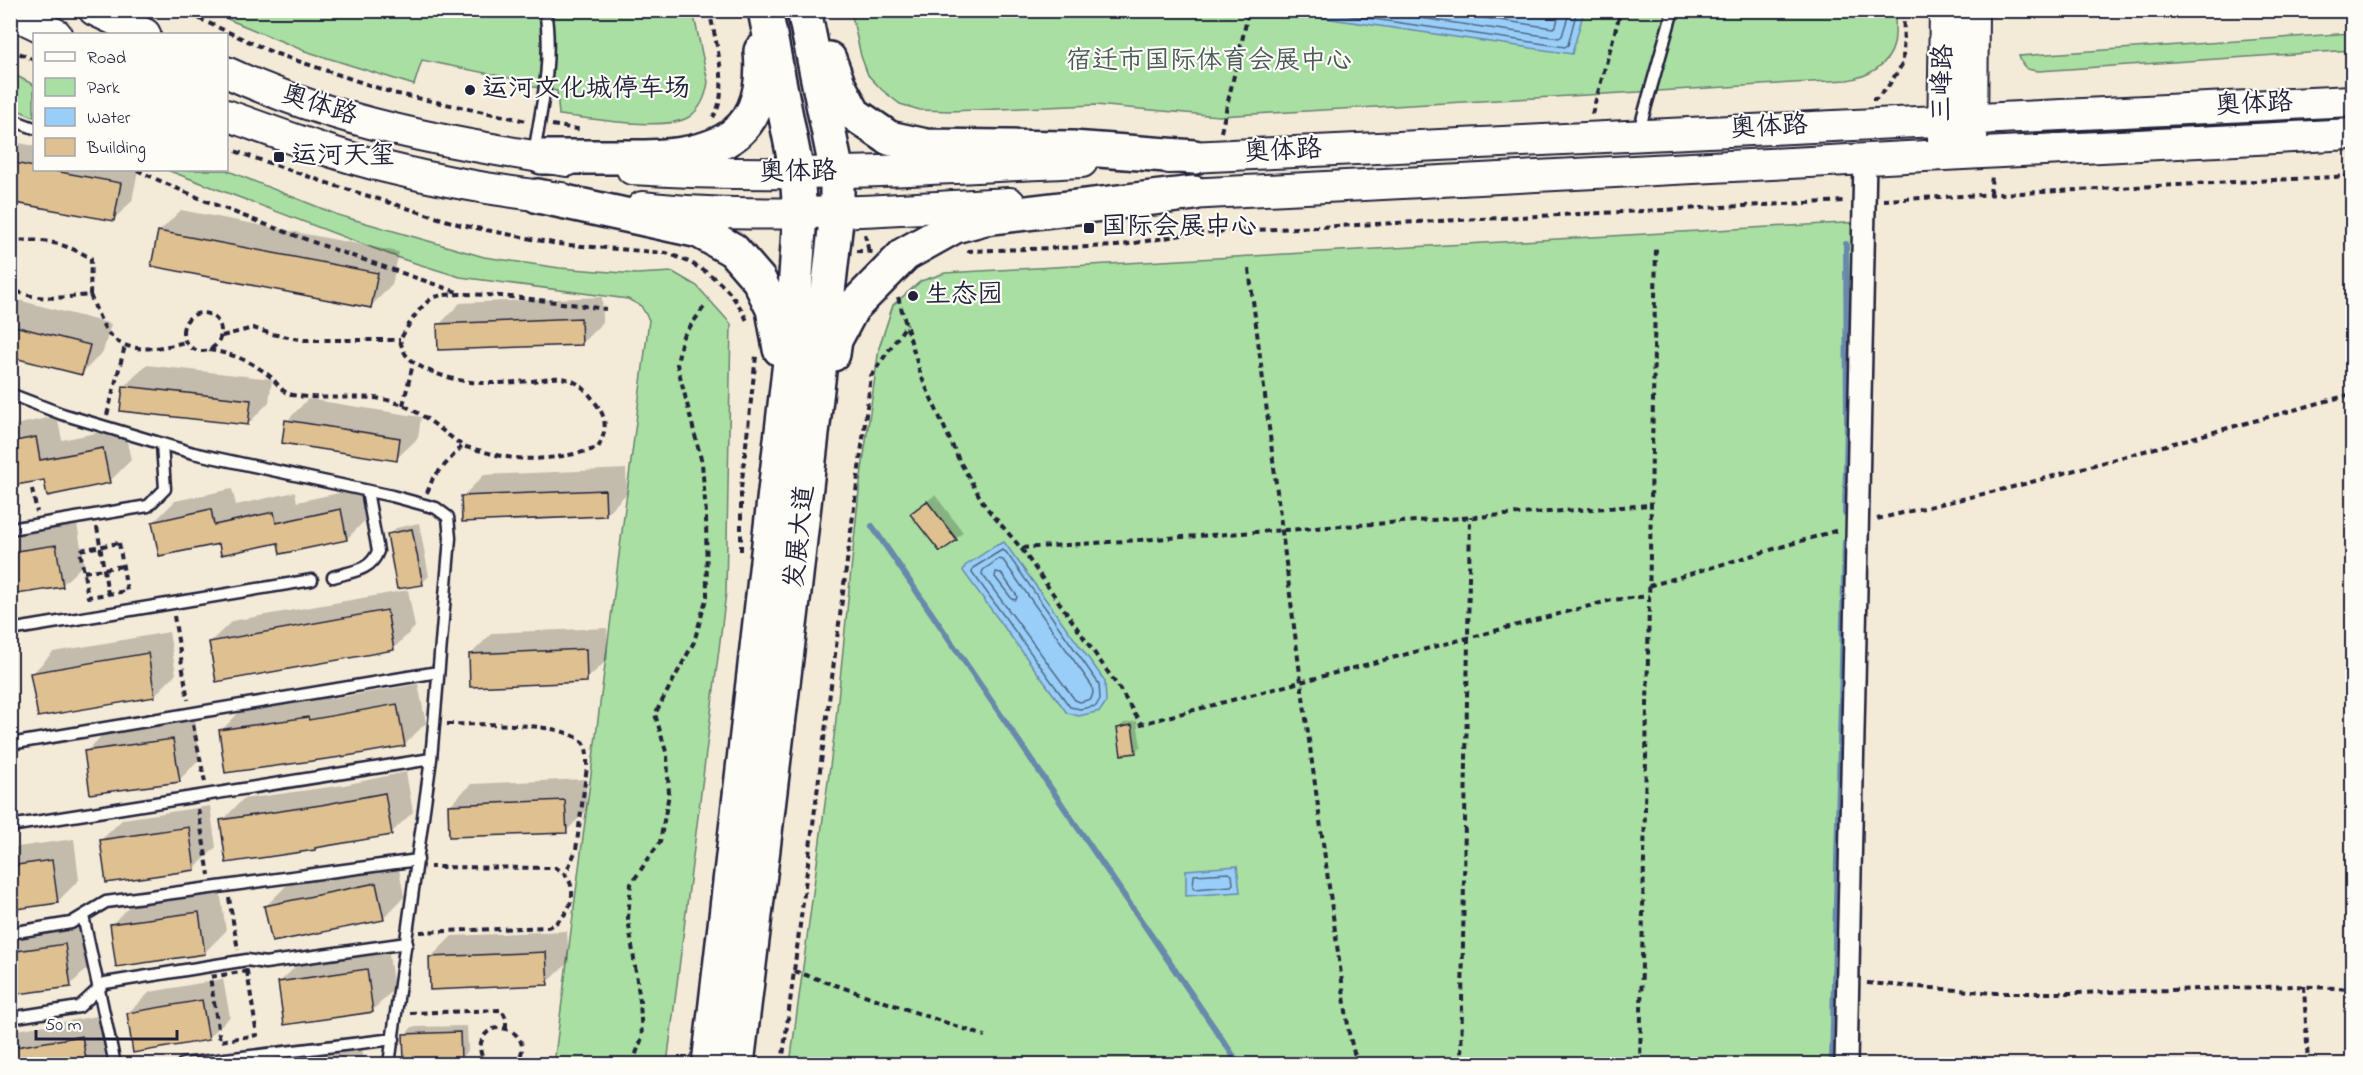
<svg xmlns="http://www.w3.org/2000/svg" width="2363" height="1075" font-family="'Indie Flower','LXGW WenKai TC',sans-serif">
<rect width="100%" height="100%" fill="#f4ead8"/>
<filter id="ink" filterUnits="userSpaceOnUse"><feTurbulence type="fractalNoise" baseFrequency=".0167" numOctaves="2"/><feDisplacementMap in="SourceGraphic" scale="12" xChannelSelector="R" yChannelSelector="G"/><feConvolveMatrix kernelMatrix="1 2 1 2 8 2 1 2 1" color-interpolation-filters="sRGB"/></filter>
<g filter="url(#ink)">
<path fill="#a9dfa2" stroke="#66806e" stroke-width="1.5" d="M1895,10C1895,21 1896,34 1894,44C1889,66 1867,77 1847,80L1219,116L1095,105L950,111L920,110L900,104L882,90L868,75L861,56L851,11Z
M208,11H693L708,82C706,96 701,109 689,117C665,132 589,118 559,115L557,91L528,86L529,82L422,60L414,85L305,51Z
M2352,33V50L2039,71C2026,70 2023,68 2019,56Z
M11,73L34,85V117L11,107Z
M167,170H226L338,215L484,257L560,268L636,274L673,272L697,286L731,324L726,593L667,1064H554L649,320L641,306L628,299L460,277L402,259Z
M1861,222L1844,1064H790L835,729L859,491L879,348L893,305L921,281L945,273Z"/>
<path fill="#98cef7" stroke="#6989ac" stroke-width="1.5" d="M1283,11V10L1584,11L1572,54L1283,12Z
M1004,542L1105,681L1106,702L1100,711L1079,716L1067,713L963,571L965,566L995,546Z
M1237,866L1240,892L1186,896V870Z"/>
<path fill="#0003" d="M10,141L34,146V170H138L132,201L114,219L10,200Z
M181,210L399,252L392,285L370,307L160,231Z
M602,297L603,322L582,343L439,325L460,303Z
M10,298L111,324L103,352L82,373L10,355Z
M146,365L272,379L269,402L248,424L124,387Z
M308,399L421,417L418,438L396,459L287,421Z
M57,416L62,440L124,427L131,460L109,482L45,478L10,485V426Z
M626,469L627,493L606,515L463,496L484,475Z
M362,488L368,517L347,539L220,542L154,522L175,501L232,489L236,505L295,492L297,502Z
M935,495L963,532L956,539L919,507Z
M419,523L429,576L422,583L389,535L396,528Z
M77,524L84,564L62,585L10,593V544L20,534Z
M408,590L415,627L393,649L210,642L232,621Z
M607,628L608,659L586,680L470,655L492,633Z
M169,632L176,674L155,695L32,674L53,652Z
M418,684L426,723L404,745L221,731L242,709L329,697L330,699Z
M195,718L200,759L179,780L86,752L107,730Z
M1137,721L1141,746L1135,751L1118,728L1124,723Z
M406,772L413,812L391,833L317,846L315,849L222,821L243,799L344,785Z
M586,779L587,810L566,831L450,805L471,784Z
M210,806L216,847L195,868L101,840L123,819Z
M74,839L79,880L58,901L10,908V848Z
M398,863L404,897L383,919L266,906L287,885Z
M220,891L226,931L204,953L111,925L133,903Z
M86,923L92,964L70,985L10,994V934Z
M567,931L569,962L547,983L431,957L452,936Z
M388,948L394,989L372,1011L279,983L301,961Z
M223,979L230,1017L208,1038L128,1013L150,992Z
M103,1015L110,1053L98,1064H10V1026L11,1031Z
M467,1026L468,1051L460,1058L405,1035L412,1027Z
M360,1039L365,1064H242L262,1061L268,1055Z"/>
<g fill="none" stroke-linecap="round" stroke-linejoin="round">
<path stroke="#516786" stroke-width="1.5" d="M1312,10L1565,47L1568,45L1577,10
M1365,10L1559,38L1562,36L1570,10
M1429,10L1553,28L1556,26L1560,10
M1002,550L1006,552L1099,684L1100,699L1096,706L1080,709L1070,707L972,572L973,568Z
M999,559L1003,560L1092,686L1093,693L1091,699L1080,702L1075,700L982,574L983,570Z
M996,572L1001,573L1017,596L1016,600L1012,599L995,577Z
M1229,873L1232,875L1233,884L1231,886L1195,889L1193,887L1194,875Z"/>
<path stroke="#6989ac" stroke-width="6" d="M1845,513L1847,425L1846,244
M872,526L1239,1064
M1832,1064L1845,542"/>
</g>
<path fill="#dec091" stroke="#22223b" stroke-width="1.5" d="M10,162L34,167V170H49L121,183L114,221L10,202Z
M158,231L378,273L371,308L151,266Z
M581,318L582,345L438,350L437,324Z
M10,325L90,345L82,375L10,357Z
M123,386L251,400L248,425L120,411Z
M285,420L400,438L397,461L282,443Z
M36,437L40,460L103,448L110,483L47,496L44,480L10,486V442Z
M605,490L606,516L462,522L461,496Z
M927,501L957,540L940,552L910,514Z
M211,509L214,525L274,512L276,523L341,509L347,540L280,554L278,543L221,555L219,544L159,556L152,522Z
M412,529L423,585L397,589L387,534Z
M56,545L63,587L10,595V552Z
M387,610L394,650L216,682L209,642Z
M586,649L587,682L470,687L469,654Z
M148,653L155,697L38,717L30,673Z
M397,704L405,746L341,757L225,773L219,730L308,717L309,720Z
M1132,725L1136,753L1121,755L1117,728Z
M173,739L180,782L90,794L84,751Z
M385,793L392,835L315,848V850L226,863L220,820L321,805Z
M565,800L567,833L449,837L448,805Z
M189,827L195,870L106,883L100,840Z
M52,860L58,903L10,910V866Z
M376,883L384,920L272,942L264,906Z
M199,912L205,954L116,967L110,924Z
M65,944L71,987L10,995V952Z
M546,952L548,985L430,990L429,957Z
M367,969L373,1012L284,1025L278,982Z
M202,1000L209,1040L133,1053L127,1013Z
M460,1032L461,1060L404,1061L403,1034Z
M82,1036L87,1065H10V1048Z"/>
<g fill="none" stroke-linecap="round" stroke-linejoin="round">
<defs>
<path id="lane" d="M10,119L34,128
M1638,134L1673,10
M534,153C542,106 553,58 545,10
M10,394L62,414L193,453L392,496L436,508L448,517L450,538L431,759L389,1064
M10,529L148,506L165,489L162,444
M333,577C352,571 371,571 378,551L367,491
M10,630L312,580
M10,744L438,672
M10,826L431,759
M83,916L115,1064
M10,933L71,923L106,902L418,860
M10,1018L79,1007L105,983L247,960L265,963L407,943
M183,1064L394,1039"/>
<path id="street" d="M1846,1064L1865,160"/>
<path id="secondary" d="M94,10L145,34
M10,12L56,34
M226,72C334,122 450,144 567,161
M226,115C280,134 334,155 389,168C445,182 503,192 561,198
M1943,139L1945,10
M1972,139L1973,10
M1169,158L2352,101
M632,169C782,179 932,169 1082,162
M1169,195L2352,134
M642,207C764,221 888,209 1010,203"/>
<path id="primary" d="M829,59L839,86L854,114L889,138L926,146L1072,148L1194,157
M542,157C569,157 597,157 624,157C701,158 770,148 761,51
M538,196L699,231L733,250L759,280L773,309L780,349
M833,354L835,340L852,308L905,254L955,226L985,218L1194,193
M709,1064L791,353L800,214L797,173L765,10
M737,1064L795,584L837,212V173L804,10"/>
</defs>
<use href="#lane" stroke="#22223b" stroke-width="15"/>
<use href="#street" stroke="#22223b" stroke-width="26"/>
<use href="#secondary" stroke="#22223b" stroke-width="34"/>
<use href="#primary" stroke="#22223b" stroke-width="38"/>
<path stroke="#22223b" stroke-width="4" stroke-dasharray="6 4.5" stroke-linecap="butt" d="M180,10L274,53L393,93L527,121
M709,10C715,38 731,92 713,117
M10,49L34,60
M1872,99H1876L1889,85L1903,63L1904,10
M1592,114L1621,10
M552,125L583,130
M1221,132L1249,10
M226,148L327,183L461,225L558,244L666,253C703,265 732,286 748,323
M137,170C241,220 351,255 460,293
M1990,194L1992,176
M1883,200L2352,176
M865,234L869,253
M10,241C45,239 59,241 91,258L90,295C67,297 28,303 10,286
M856,251L873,252
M967,251L1117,246L1194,233L1845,201
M1249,269L1301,682L1349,1033L1354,1053L1361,1064
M90,295C95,306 103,330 112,337C131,355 162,348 185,342
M898,297L921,376L959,460L985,506L1021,548L1119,688L1141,724L1612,600L1649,596
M183 332a19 19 0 1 1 38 0a19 19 0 1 1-38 0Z
M222,336L253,328L272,334L304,340H400
M209,350C234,354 251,361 271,377C276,382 281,390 287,393C302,401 359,395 382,399C413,404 436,426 460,444C466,448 475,449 482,451C521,464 560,459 598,448C606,432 608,420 597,405C590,395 582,384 570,380C556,375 544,380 530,381C491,384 466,386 430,371C413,364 404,358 400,340C408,326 417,309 431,299C449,285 576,305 606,309
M403,405L413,364
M107,415L125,346
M32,489L37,512
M427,493L433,478L462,446
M1877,519L2017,486L2352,394
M97,527L108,594
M119,543L127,591L88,597L80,550Z
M1022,548L1651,505
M741,551V489L756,356
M84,572L123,566
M1649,586L1838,530
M174,616L188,700
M447,724C476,725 568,720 584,744C588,751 587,760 587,767L576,850L566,873
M193,725L205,782
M198,809L209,875
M229,898L238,950
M420,932L548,927C573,917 583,882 556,868L430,867
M247,971L257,1035L220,1041L210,977Z
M794,971L985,1036
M1867,983L1996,993H2078L2294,986L2352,989
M2304,986L2308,1064
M410,1013L502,1010L506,1018V1029
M488,1064C482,1059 479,1052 481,1043C490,1010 542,1038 514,1064
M632,1064L642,1038L640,1001L628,918L631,884L660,842L669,794L667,755L655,714L694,642L707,596L706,514L702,463L677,364L682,338L704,307
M782,1064L871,376L907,324
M1461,1064L1470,517
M1640,1064L1656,247"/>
<use href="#lane" stroke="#fdfcf7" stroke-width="10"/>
<use href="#street" stroke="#fdfcf7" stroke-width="21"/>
<use href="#secondary" stroke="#fdfcf7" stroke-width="30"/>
<use href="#primary" stroke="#fdfcf7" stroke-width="33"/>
</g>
</g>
<g fill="#22223b" stroke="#fdfcf7" stroke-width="2">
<circle cx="470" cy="90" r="6"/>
<rect x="273" y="151" width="12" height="12" rx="3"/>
<rect x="1083" y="222" width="12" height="12" rx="3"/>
<circle cx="913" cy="296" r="6"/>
</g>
<g text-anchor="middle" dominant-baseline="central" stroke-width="4.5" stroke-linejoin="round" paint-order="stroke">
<g font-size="26" fill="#4a5b5a" stroke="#fdfcf7">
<text x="1209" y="62">宿迁市国际体育会展中心</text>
</g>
<g font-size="26" fill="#22223b" stroke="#fdfcf7">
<text transform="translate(1944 83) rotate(-89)">三峰路</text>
<text transform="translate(2254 105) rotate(-3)">奥体路</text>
<text transform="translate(319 106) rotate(18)">奥体路</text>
<text transform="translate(1769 128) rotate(-3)">奥体路</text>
<text transform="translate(1283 152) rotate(-3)">奥体路</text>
<text transform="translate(798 173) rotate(-1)">奥体路</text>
<text transform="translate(801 537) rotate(-84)">发展大道</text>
</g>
<g font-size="26" fill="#22223b" stroke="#fdfcf7" text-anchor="start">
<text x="482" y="90">运河文化城停车场</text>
<text x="291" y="157">运河天玺</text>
<text x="1101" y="228">国际会展中心</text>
<text x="925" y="296">生态园</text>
</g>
</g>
<rect width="2363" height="1075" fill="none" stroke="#fdfcf7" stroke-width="36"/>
<rect x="18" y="18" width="2327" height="1039" fill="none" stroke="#22223b" stroke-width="2" filter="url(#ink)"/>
<rect x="33" y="33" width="195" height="138" fill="#fdfcf7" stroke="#a5a5ac" stroke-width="1.5"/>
<rect x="45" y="52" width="30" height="9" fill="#fdfcf7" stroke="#a5a5ac" stroke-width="1.5"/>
<text x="87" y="63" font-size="18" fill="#22223b">Road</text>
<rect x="45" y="78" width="30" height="18" fill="#a9dfa2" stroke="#a5a5ac" stroke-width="1.5"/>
<text x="87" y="93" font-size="18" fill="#22223b">Park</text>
<rect x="45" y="108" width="30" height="18" fill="#98cef7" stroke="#a5a5ac" stroke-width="1.5"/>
<text x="87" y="123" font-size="18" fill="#22223b">Water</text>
<rect x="45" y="138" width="30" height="18" fill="#dec091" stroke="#a5a5ac" stroke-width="1.5"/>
<text x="87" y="153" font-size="18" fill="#22223b">Building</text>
<path d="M36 1030v9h141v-9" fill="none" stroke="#22223b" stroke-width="3"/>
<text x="45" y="1030" font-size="18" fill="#22223b" stroke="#fdfcf7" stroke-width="4.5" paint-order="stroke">50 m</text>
</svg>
